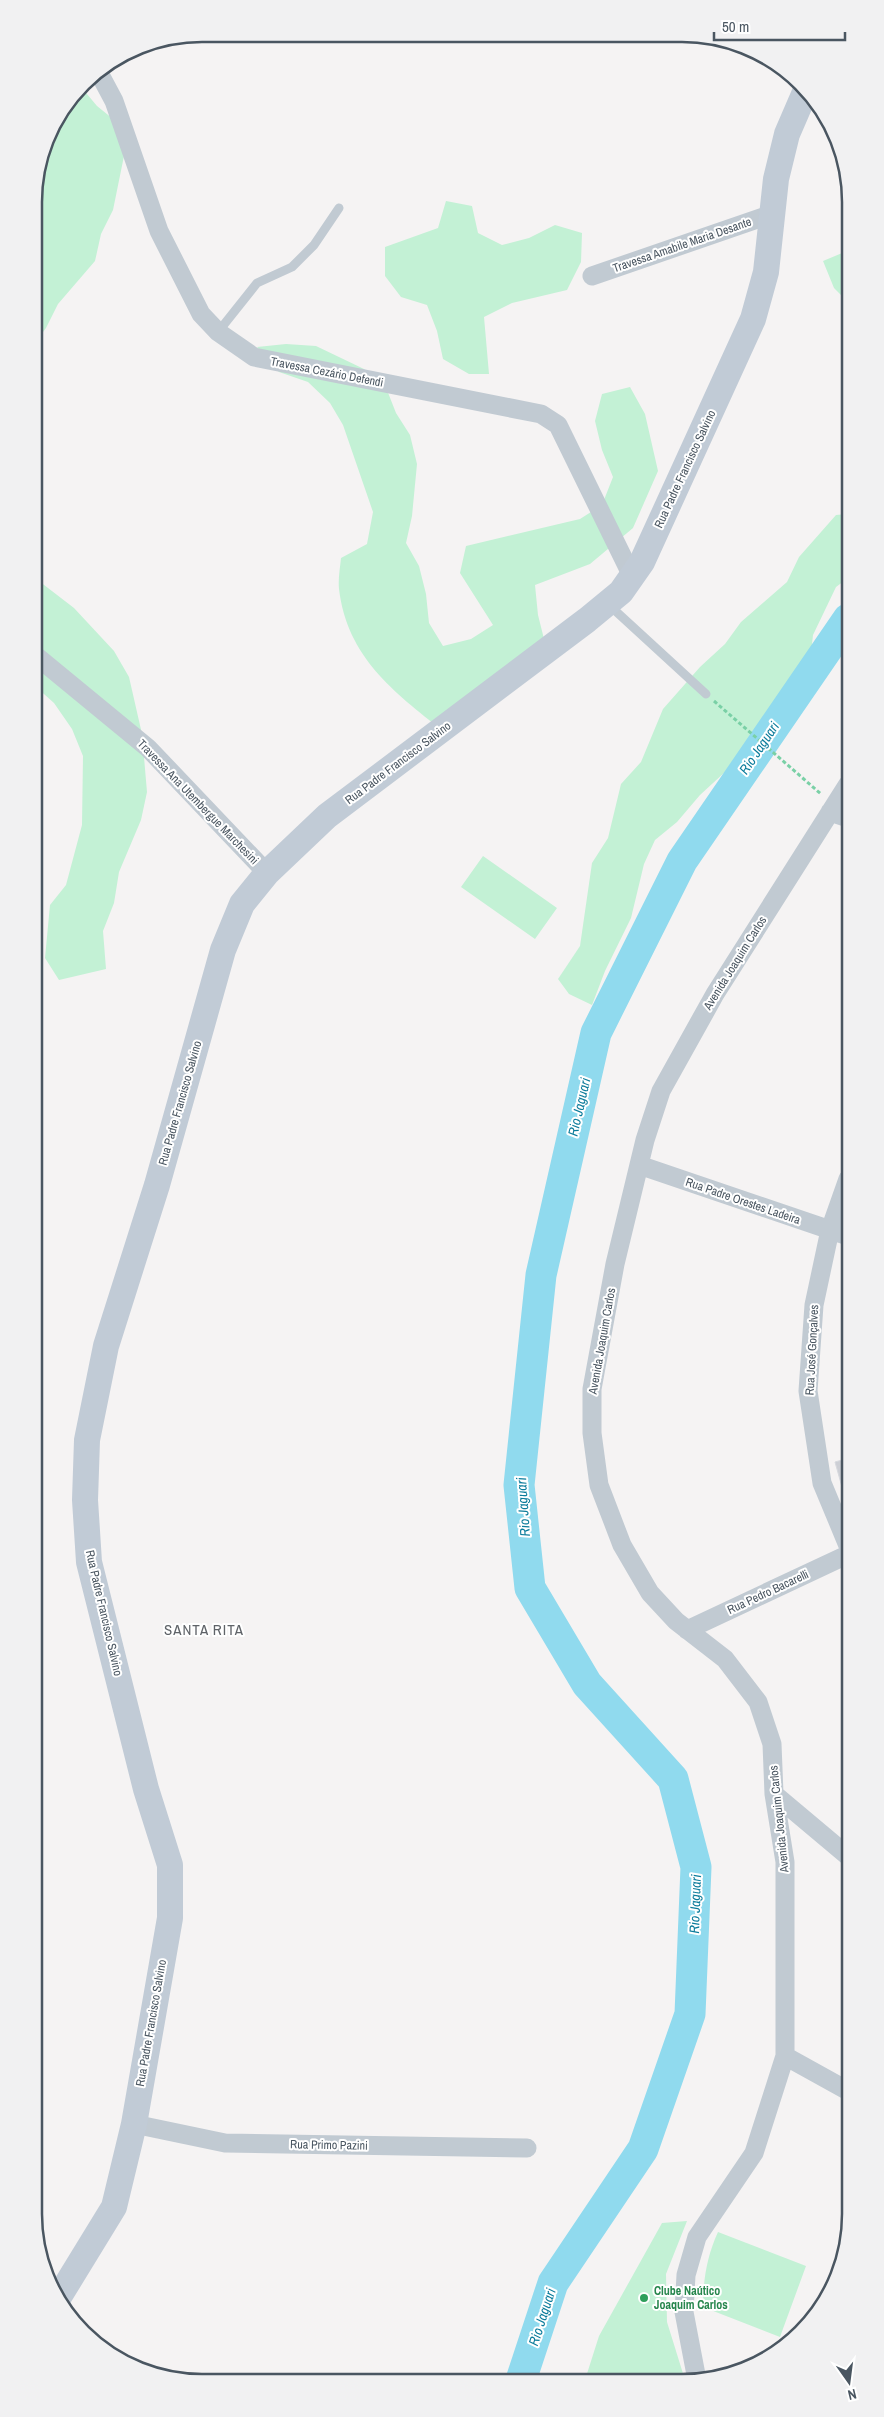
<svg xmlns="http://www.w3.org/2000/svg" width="884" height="2417" font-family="'Archivo Narrow',sans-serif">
<rect width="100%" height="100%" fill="#f5f3f3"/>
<path fill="#c3f1d5" d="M82,88L97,106L118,123L125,151L113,210L101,234L95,261L58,304L46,328L34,344V191L51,128Z
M446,201L472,206L478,233L502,245L529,238L555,225L582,233L581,262L567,290L512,303L484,317L489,374H469L443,359L437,331L427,305L401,297L385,276V247L438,228Z
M847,251V301L834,288L823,261Z
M286,344L316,346L364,369L385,385L396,413L410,435L417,464L412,516L406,543L419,566L426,594L429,623L443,646L471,639L493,625L460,573L466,546L580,519L602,505L613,477L602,450L595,421L602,394L630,387L645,414L658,471L633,528L590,564L535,585L538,615L545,643L443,731C394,692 347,657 339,589C338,579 340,568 341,558L367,544L373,512L343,425L330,403L308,382L279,372L257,347Z
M847,514L848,578L836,587L813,635L810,662L778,704L757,726L725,772L700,795L677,822L655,840L644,864L631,918L605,971L592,1005L569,994L558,979L580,946L592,863L608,838L621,784L641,762L663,709L700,667L725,644L741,622L787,582L799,557L836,515Z
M35,578L74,608L114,651L129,677L142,734L147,792L141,820L119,872L114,903L103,931L106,969L59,980L45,958L50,905L66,885L82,825L83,756L72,729L54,703L35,686Z
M483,856L557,908L535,939L461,887Z
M687,2221L666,2274L667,2322L685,2380H585L599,2336L662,2223Z
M718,2232L806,2266L780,2337L703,2307C703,2280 707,2256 718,2232Z"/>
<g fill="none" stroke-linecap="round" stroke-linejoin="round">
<path stroke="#90daee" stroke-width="31" d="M521,2380L553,2283L643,2149L690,2014L696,1867L673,1779L587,1684L530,1588L519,1485L541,1275L596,1033L682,861L848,619"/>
</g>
<path fill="#cdcfd5" stroke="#d7d9de" d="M849,1458V1485L842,1487L835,1462Z"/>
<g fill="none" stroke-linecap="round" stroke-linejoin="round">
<path stroke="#7ad0a6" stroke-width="3" stroke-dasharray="4 2.5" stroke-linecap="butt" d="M714,701L821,794"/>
<path stroke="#c1cad2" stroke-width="9" d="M218,332L257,283L292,267L314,245L339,208
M609,605L706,694"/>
<path stroke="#c1cad2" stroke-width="19" d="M98,71L114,101L159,231L201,314L218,332L254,357L541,414L558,425L632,576
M592,276L772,214
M35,655L148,748L267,873
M830,812L848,818
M639,1165L848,1236
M848,1179L830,1230L814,1305L808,1391L822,1483L849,1548
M687,1630L849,1554
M774,1794L849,1857
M785,2056L850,2092
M134,2124L225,2143L527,2148
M697,2380L684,2312L686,2275L697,2237L754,2153L785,2056V1862L774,1794L772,1744L758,1702L725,1659L676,1621L650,1593L622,1545L599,1485L592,1433V1389L615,1264L645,1140L661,1091L715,994L848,784"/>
<path stroke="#c1cbd6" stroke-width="26" d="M57,2300L114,2207L134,2124L170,1918V1865L146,1789L89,1562L85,1500L87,1440L106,1346L157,1185L223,950L242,904L267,873L327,816L587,620L621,592L642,562L753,319L766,272L776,179L787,134L806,90"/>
</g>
<circle fill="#2e9e5b" stroke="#fff" stroke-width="2" cx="644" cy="2298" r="5"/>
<g text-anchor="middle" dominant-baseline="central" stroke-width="4" stroke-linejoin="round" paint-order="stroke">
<g font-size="12" fill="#4a5661" stroke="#fff">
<text transform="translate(682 245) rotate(-19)">Travessa Amabile Maria Desante</text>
<text transform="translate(327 372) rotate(11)">Travessa Cezário Defendi</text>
<text transform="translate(685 469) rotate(-65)">Rua Padre Francisco Salvino</text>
<text transform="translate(398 763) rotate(-37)">Rua Padre Francisco Salvino</text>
<text transform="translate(198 802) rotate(46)">Travessa Ana Utembergue Marchesini</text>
<text transform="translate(735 963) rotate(-58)">Avenida Joaquim Carlos</text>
<text transform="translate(180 1103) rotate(-74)">Rua Padre Francisco Salvino</text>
<text transform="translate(743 1201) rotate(19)">Rua Padre Orestes Ladeira</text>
<text transform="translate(602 1341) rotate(-80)">Avenida Joaquim Carlos</text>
<text transform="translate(812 1350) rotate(-87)">Rua José Gonçalves</text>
<text transform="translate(768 1592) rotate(-25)">Rua Pedro Bacarelli</text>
<text transform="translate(104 1613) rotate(77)">Rua Padre Francisco Salvino</text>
<text transform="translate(779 1819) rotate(-96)">Avenida Joaquim Carlos</text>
<text transform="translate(151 2023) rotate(-80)">Rua Padre Francisco Salvino</text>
<text transform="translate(329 2145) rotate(1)">Rua Primo Pazini</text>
</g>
<g font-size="12" font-weight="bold" fill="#27864d" stroke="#fff" text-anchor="start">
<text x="654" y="2291">Clube Naútico<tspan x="654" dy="14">Joaquim Carlos</tspan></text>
</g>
<g font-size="14" font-style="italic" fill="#0c7c9b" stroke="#fff">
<text transform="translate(759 748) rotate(-56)">Rio Jaguari</text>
<text transform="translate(579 1107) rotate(-77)">Rio Jaguari</text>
<text transform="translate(523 1507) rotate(-94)">Rio Jaguari</text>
<text transform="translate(695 1904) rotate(-88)">Rio Jaguari</text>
<text transform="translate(542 2317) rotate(-72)">Rio Jaguari</text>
</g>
<g font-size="15" letter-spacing="1" fill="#5f6368" stroke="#fff">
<text x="204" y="1629">SANTA RITA</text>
</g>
</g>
<path d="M0 0H884V2417H0ZM202 42H682A160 160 0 0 1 842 202V2214A160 160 0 0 1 682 2374H202A160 160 0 0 1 42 2214V202A160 160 0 0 1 202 42Z" fill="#f1f1f2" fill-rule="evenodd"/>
<path fill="none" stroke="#4a5661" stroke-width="2.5" d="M202 42H682A160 160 0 0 1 842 202V2214A160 160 0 0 1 682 2374H202A160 160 0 0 1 42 2214V202A160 160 0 0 1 202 42Z"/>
<g transform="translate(849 2382) rotate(166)" stroke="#ffffff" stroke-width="4" paint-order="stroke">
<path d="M0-4L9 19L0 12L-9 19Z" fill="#4a5661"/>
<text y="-8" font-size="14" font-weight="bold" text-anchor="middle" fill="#4a5661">N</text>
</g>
<path d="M714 32v8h131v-8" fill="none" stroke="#4a5661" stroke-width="2.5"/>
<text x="722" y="32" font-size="15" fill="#4a5661" stroke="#ffffff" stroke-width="4" paint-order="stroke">50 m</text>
</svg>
